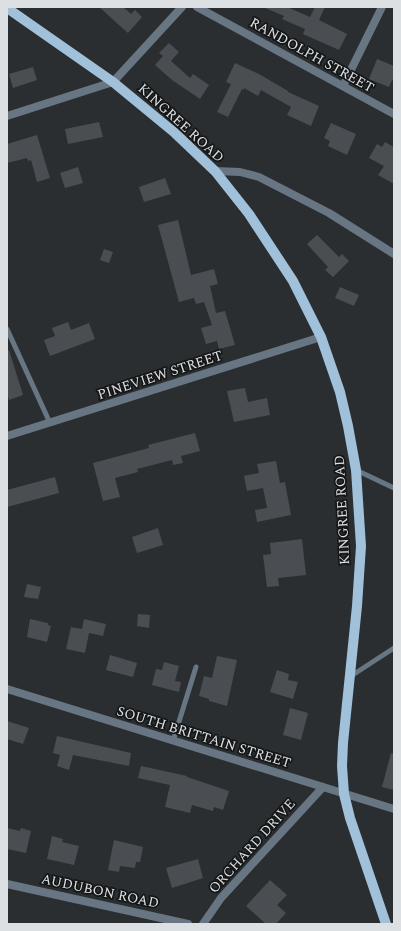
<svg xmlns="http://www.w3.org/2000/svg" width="401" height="931" font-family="Spectral,serif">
<rect width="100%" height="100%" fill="#2a2e31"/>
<path fill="#4a4e52" d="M99,7H123L131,14L135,10L142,17L128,33Z
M263,7H287L310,17L315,7H325L319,20L347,34L339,50L303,34L305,29L282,19L284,16Z
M169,43L179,52L171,61L190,78L193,74L209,85L200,99L172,80L155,65L163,56L159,53Z
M377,59L394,66V81L392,80L389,87L369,79Z
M235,63L259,74L288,91V92L319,106L311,126L287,115L291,107L261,90L258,96L244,88V90L242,89L228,117L217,112L231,84L226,82Z
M33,67L37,80L13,88L9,74Z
M99,122L103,137L68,144L65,129Z
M331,123L356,134L347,155L328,146L330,141L324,138Z
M37,135L50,178L37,182L31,160L28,161L27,158L7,163V144Z
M385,142L394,147V184L378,175L384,166L369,158L377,144L382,147Z
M78,167L83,183L65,188L60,173Z
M165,178L171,194L144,202L139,187Z
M178,220L191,275L214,269L218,284L210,286L216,313L225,311L235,345L219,349L217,341L206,344L201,328L212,325L204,302L196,304L194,298L179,302L158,225Z
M317,235L339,257L342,254L349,261L333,277L325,270L328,267L307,244Z
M104,249L113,252L109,263L100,260Z
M340,287L359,295L354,306L335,298Z
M68,322L71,330L89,323L95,339L50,356L44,340L55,336L52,328Z
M9,350L23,395L9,400L7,394V351Z
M245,388L248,402L267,398L270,415L234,422L227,391Z
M195,433L200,451L181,456L183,463L173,465L172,460L137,469L138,472L115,478L120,497L103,501L93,463L149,448L148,445Z
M276,461L280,483L285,482L291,515L257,522L255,510L267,508L263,488L247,491L244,476L259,473L257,464Z
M55,477L59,493L7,507V490Z
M158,528L163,545L137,553L132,537Z
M302,539L306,575L278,578L279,586L267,587L263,555L271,554L270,543Z
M27,584L41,587L38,599L24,597Z
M138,614L150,615L149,628L137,626Z
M30,619L48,623V625L51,626L47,642L27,637Z
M84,619L106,624L103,636L89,633L85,653L66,649L71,627L82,629Z
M110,655L137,663L133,677L106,670Z
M217,656L237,660L227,706L209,701V699L199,696L204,676L212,678Z
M164,662L179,666L175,681L181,682L179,692L152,685L156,669L162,670Z
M277,670L289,674L288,680L298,682L293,699L270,692Z
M290,708L308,713L301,740L283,735Z
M7,721L29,728L23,744L7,739Z
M57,736L131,753L129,766L73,755L69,770L57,766L60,755L53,753Z
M391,753L394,754V790L382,787Z
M141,766L187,776V777L229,791L223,810L214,807L213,811L192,805L190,813L165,807L170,785L138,778Z
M7,828L20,831L21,828L31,831L26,853L7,849Z
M52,836L63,839L62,842L79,846L74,865L47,859Z
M114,840L143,847L140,862H136L135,868L120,866L119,872L108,870Z
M198,859L203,878L172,888L166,868Z
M270,880L287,895L277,905L286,913L276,924H266L246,906Z"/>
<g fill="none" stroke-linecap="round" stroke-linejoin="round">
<path stroke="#687683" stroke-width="5" d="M7,329L50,423
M356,470L394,488
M351,676L394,648
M173,741L196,667"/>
<path stroke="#687683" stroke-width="8" d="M197,7L394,114
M343,86L382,7
M7,116L113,82L182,7
M215,171L240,172L259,177L329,213L394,254
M7,436L321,337
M7,689L394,809
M7,884L188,924
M203,924L221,898L323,787"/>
<path stroke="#a1c0da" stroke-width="10" d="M7,8L113,82L175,133L215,171L249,214L293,281L321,337L340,392L348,426L356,470L361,546L357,606L343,743L342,766L344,794L350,818L386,924"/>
</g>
<g text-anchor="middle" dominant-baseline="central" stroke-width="3.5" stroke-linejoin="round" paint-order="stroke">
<g font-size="14" fill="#dde0e2" stroke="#141617">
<text transform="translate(312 55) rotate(29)">RANDOLPH STREET</text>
<text transform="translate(181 123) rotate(42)">KINGREE ROAD</text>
<text transform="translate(160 375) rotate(-18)">PINEVIEW STREET</text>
<text transform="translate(342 510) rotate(-93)">KINGREE ROAD</text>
<text transform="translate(204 737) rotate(17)">SOUTH BRITTAIN STREET</text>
<text transform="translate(252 846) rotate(-48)">ORCHARD DRIVE</text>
<text transform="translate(100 891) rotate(12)">AUDUBON ROAD</text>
</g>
</g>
<rect width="401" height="931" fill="none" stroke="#dde0e2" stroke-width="16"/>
</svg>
